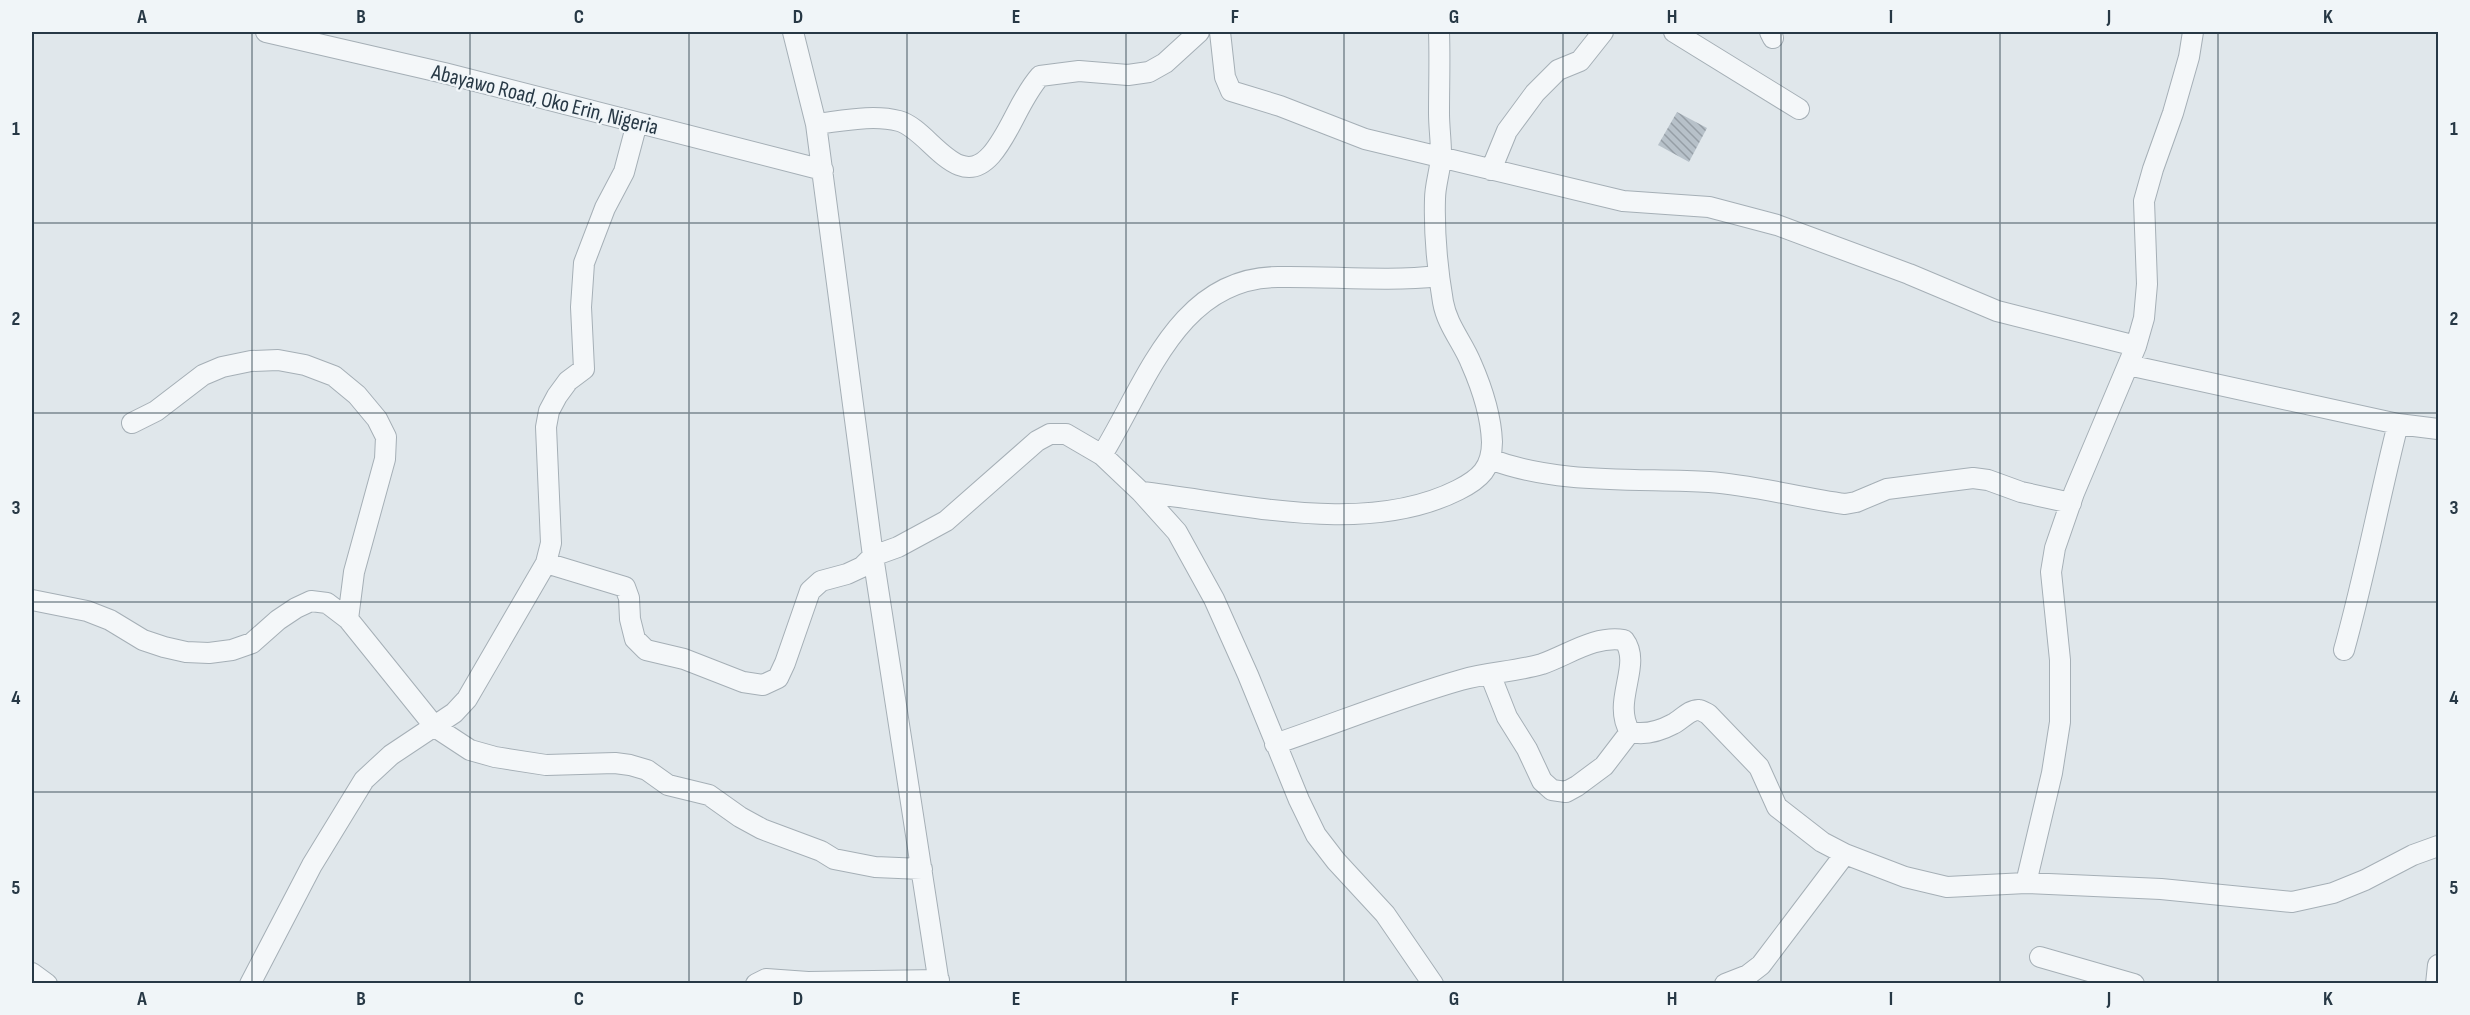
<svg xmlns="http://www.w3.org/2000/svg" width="2470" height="1015" font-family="'Sofia Sans Condensed',sans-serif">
<defs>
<pattern id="building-back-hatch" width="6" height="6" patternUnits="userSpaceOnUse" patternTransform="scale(1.5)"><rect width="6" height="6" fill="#b7c1c9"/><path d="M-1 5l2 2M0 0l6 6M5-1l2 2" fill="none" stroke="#959ea5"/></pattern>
</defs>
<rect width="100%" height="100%" fill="#e0e7eb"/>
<path fill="url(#building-back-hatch)" d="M1677,112L1707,128L1689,162L1658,145Z"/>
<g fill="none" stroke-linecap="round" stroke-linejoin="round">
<defs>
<path id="minor" d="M266,32L444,73L823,170
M793,32L816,124L873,556L939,984
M1220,32L1225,77L1231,91L1280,106L1365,139L1623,201L1709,207L1777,225L1909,274L1997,311L2136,346
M1674,32L1799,109
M1770,32L1773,38
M816,124C842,121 873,114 899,121C929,129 957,193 991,155C1011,132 1019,100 1040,76L1079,71L1128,75L1149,72L1165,63L1199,32
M1491,170L1507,131L1535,93L1558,70L1580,61L1603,32
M2128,365L2398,424L2438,429
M132,423L156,411L203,375L222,367L251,361L278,360L305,365L334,376L357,395L377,419L386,437L385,459L354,572L348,619
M1102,455C1146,384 1178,277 1278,277C1332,276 1385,282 1439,276
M1490,459C1557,485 1638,478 1709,482C1754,485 1800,498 1845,504L1856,502L1887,489L1973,478L1988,480L2021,492L2071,503
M1141,492C1240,503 1365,537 1458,490C1480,479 1492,468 1492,442C1491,416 1482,388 1471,363C1463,343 1447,325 1443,302C1437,267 1434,234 1435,199C1435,184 1441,169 1441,154C1441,140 1439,127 1439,113C1439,86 1440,59 1439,32
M546,563L625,587L629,598L630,619L635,639L646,650L684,659L743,682L763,685L778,678L785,663L810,591L821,581L847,574L862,567L873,556L898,547L946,521L1037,441L1050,434H1066L1102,455L1141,492L1177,532L1214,599L1248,675L1299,800L1316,835L1336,861L1385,914L1433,984
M32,600L87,611L110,620L143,640L164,647L186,652L209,653L232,650L252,643L278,620L296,608L311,601L327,603L348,619L435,727L470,750L495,757L546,765L615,763L630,765L647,770L668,785L709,795L740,817L762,829L821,851L834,859L875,867L922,869
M2344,650C2365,575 2379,499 2398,424
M1490,674L1507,717L1527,749L1542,781L1552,790L1566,792L1577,786L1604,766L1630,732
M1275,744C1337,723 1398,698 1461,680C1488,672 1515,672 1542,664C1568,655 1595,635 1624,640C1643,665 1611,701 1630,732C1644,735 1660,731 1673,724C1681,720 1690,709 1699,710C1701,710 1706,713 1708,714L1759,767L1777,807L1822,842L1845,854L1905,877L1947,887L2026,883L2161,889L2292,902L2333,893L2365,880L2413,855L2438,846
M2026,883L2052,773L2060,722V660L2051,572L2055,548L2074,493L2136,346L2144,318L2147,284L2144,201L2153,169L2173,113L2189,57L2193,32
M2040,957L2134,984
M32,973L47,984
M250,984L312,865L364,780L391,755L454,713L467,699L546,563L551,543L546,427L549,411L557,396L568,381L584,369L581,307L584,263L605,208L624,172L637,123
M756,984L766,979L808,982L939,980
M1725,984L1748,975L1761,965L1845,854
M2436,984L2438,965"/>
</defs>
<use href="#minor" stroke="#a5afb6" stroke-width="22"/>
<use href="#minor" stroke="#f4f7f9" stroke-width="20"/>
</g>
<path fill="none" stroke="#273845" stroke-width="1.5" stroke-opacity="0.55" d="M252,32V984M470,32V984M689,32V984M907,32V984M1126,32V984M1344,32V984M1563,32V984M1781,32V984M2000,32V984M2218,32V984M32,223H2438M32,413H2438M32,602H2438M32,792H2438"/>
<g text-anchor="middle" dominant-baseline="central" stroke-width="4.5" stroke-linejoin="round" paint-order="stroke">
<g font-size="22" fill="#273845" stroke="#f0f5f8">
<text transform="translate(545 100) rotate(14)">Abayawo Road, Oko Erin, Nigeria</text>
</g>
</g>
<rect width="2470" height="1015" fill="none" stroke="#f0f5f8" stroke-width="66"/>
<rect x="33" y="33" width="2404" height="949" fill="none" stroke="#273845" stroke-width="2"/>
<g font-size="20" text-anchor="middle" font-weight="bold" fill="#273845">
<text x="142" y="23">A</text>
<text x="361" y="23">B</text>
<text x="579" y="23">C</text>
<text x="798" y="23">D</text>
<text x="1016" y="23">E</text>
<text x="1235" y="23">F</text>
<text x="1454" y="23">G</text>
<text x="1672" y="23">H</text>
<text x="1891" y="23">I</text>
<text x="2109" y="23">J</text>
<text x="2328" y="23">K</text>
<text x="16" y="135">1</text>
<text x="2454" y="135">1</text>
<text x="16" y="325">2</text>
<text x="2454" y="325">2</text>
<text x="16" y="514">3</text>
<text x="2454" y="514">3</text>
<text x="16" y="704">4</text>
<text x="2454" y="704">4</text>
<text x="16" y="894">5</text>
<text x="2454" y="894">5</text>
<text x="142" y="1005">A</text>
<text x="361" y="1005">B</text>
<text x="579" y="1005">C</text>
<text x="798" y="1005">D</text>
<text x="1016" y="1005">E</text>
<text x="1235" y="1005">F</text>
<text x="1454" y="1005">G</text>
<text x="1672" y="1005">H</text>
<text x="1891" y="1005">I</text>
<text x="2109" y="1005">J</text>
<text x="2328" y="1005">K</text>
</g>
</svg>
